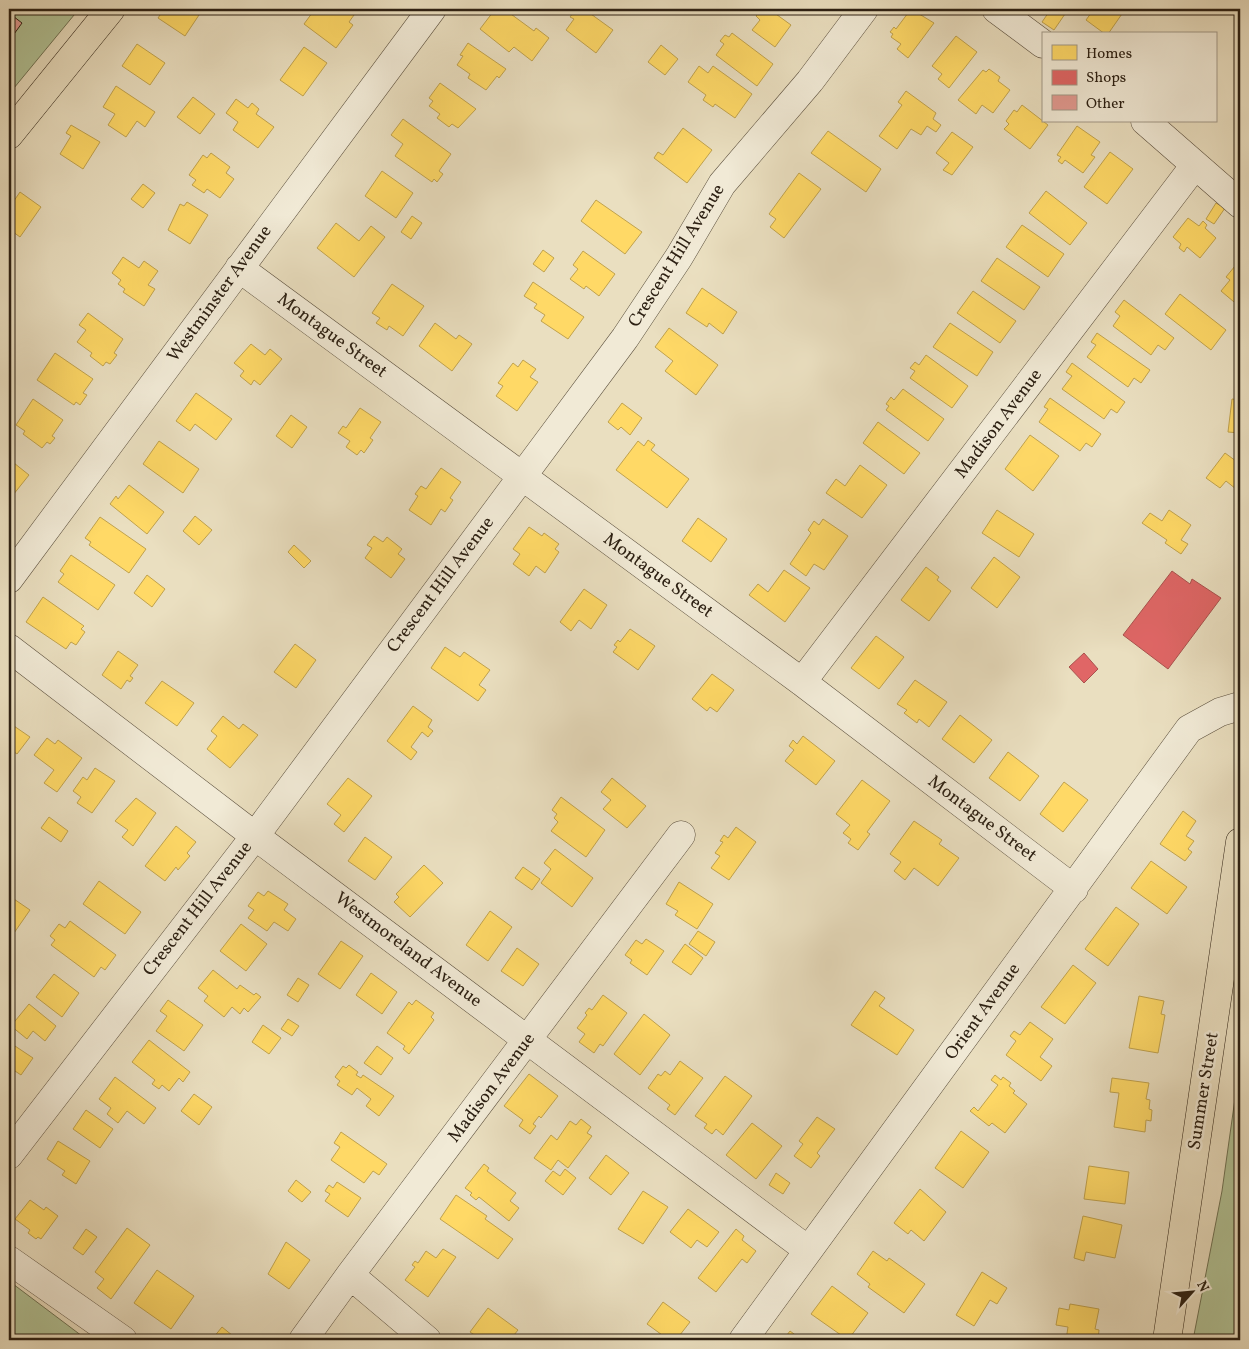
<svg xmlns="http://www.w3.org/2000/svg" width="1249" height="1349" font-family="Vollkorn,serif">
<rect width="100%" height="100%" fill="#eadfc0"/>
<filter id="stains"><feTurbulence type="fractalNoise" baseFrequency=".004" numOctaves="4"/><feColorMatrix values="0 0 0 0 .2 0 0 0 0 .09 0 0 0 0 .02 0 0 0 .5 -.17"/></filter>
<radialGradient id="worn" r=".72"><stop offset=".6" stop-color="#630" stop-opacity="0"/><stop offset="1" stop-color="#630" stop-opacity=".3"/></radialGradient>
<path fill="#b2c396" stroke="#6f7254" d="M9,9H79L9,94Z
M1240,1063V1340H1193L1222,1191Z
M9,1281L82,1336L87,1340H9Z"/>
<path fill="#ffd966" stroke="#c0a24d" d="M164,9H195L201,12L185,36L158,18Z
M315,9H347L354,15L349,22L353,25L336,48L304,24Z
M489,9H504L534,31L536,28L549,38L532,61L514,47L509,52L480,29L493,12Z
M576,9L579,11L584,9L613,30L596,53L566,30L574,19L570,17Z
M761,9H769L791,25L775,47L752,30L760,20L756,16Z
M911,9L934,23L908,58L897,49L901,44L891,37L893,34L890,32L894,27L896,29Z
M1051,9H1058L1065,14L1054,30L1042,22Z
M1094,9H1121L1124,11L1108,34H1105L1086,20Z
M732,33L773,64L757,86L716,55L724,44L720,41L725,35L729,37Z
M956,36L977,52L949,88L938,79L942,74L932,66Z
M468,43L506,69L499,78L497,76L486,90L468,78L470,74L457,65L463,56L460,55Z
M137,44L165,63L150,85L122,66Z
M661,45L678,59L665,75L648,62Z
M304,47L327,63L303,96L280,80Z
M699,66L708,73L713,66L752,94L735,118L715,104L713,107L703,100L706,95L688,82Z
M989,69L1000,77L998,81L1010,90L993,113L982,105L976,114L958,100L983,70L986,72Z
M440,83L476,109L458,128L452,124L449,127L437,118L440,114L429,106L433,101L429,98Z
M116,86L155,112L145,127L137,121L126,137L108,125L115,114L103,107Z
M906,91L936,113L933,119L941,125L936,132L927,126L921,135L911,129L897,149L879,136L902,105L898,102Z
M193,97L215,114L200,134L177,117Z
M236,99L248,108L252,103L259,109L256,114L274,127L258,148L233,130L238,122L226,113Z
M1022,105L1048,125L1030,149L1004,129L1009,124L1006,121L1014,110L1017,112Z
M403,119L451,154L439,171L443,174L437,182L434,179L432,182L395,156L403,144L391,135Z
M71,125L100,142L83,169L60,154L71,136L66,133Z
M1077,126L1100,142L1091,155L1095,157L1083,173L1065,160L1062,164L1058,161L1061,157L1057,155Z
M683,128L712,150L687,183L654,158L658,152L663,155Z
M828,131L881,169L866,192L811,153Z
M952,132L973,147L952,175L943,170L949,163L936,153Z
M1110,152L1133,169L1107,204L1084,187Z
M211,153L230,167L226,173L234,179L220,198L207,189L204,193L192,185L196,180L189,175L203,155L207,158Z
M382,171L413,193L396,218L365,196Z
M799,173L821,189L784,238L770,227L776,219L769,214Z
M143,184L155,193L143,208L131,199Z
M1046,191L1087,223L1070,245L1029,213Z
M20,192L41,207L20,237L9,229V208Z
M596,200L642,232L625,254L581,221Z
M187,202L208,215L190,244L168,230L180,204L184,206Z
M1216,203L1225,208L1214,224L1206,219Z
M412,216L422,223L411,239L401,232Z
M1188,218L1199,226L1203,221L1207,225L1205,228L1216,238L1200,258L1187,247L1184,252L1179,248L1181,244L1173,237Z
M336,223L359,241L371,226L385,237L354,277L317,248Z
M1022,225L1064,254L1048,277L1006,247Z
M543,250L554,258L544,272L533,264Z
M583,251L615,274L599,296L586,286L584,289L570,279L578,269L573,265Z
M123,257L139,268L144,261L158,271L148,285L155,289L144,306L123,292L125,289L118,284L121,280L112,273Z
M997,258L1040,287L1024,310L981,281Z
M1235,266L1239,270L1240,268V307L1221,291L1230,280L1226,277Z
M533,282L584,317L568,339L541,321L545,315L534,308L537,304L524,296Z
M392,284L424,306L403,336L389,326L387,330L376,323L380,318L372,313Z
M702,288L737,312L723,334L709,323L707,327L686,313Z
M973,291L1016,321L1000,343L957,313Z
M1180,294L1226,330L1211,350L1165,314Z
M1124,300L1174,338L1165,350L1158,345L1151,355L1113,326L1120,316L1115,312Z
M88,313L123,339L114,353L117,355L110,364L106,362L103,366L90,356L92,353L77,342L86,330L79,325Z
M435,323L456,339L459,335L472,344L452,371L419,346Z
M950,323L993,352L977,376L933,347Z
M669,328L718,365L696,395L665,371L673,361L655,347Z
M1097,333L1150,370L1141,383L1134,378L1128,387L1087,357L1096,345L1091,342Z
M251,344L265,355L270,349L282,359L260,385L254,380L251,385L240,376L244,371L234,363Z
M55,353L93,379L83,393L87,395L80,405L76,402L74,405L37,380Z
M926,355L968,386L952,408L910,378L915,371L910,368L915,362L919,365Z
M523,360L536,369L530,377L538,382L517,411L496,396L503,386L498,383L513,363L518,367Z
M1072,363L1125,402L1117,413L1111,409L1104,419L1062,389L1072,376L1066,372Z
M903,389L944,419L928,441L886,410L889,406L886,404L891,397L894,400Z
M196,393L232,419L216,440L195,424L190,431L176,421Z
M1050,398L1101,434L1092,447L1086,443L1080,451L1039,422L1048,409L1044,407Z
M33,399L63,420L52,436L55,438L50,444L47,442L42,448L23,434L25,431L16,425Z
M1232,399L1240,400V433L1228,432Z
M622,403L642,418L630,435L621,427L618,430L608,422Z
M360,408L381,422L370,438L373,440L364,453L361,450L357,455L346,447L350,441L338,433L343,426L346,428Z
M291,415L307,427L292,448L276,436Z
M878,422L920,453L904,474L863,443Z
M1030,435L1059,456L1033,491L1005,469Z
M648,440L655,445L651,450L689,479L667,508L616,470L638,441L644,446Z
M159,441L199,469L183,493L143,464Z
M1225,453L1240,464V484L1236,489L1226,481L1220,488L1206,478Z
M9,459L29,475L13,495L9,492Z
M860,465L887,485L862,518L826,493L836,479L845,486Z
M441,468L461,482L450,498L453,500L445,512L441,509L431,525L409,510L418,496L415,494L421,486L426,489Z
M129,485L164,512L147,534L110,504L116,496L118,499Z
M997,510L1034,534L1019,557L982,533Z
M1169,510L1191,525L1181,540L1188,544L1181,554L1165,543L1167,540L1142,523L1150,513L1162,521Z
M195,516L212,530L199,545L183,531Z
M100,517L146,549L129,573L89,545L91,542L85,538Z
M698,518L727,539L711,562L682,541Z
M823,519L848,536L824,570L814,564L806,576L790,564L811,533L808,530L814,521L819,525Z
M529,527L542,536L544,533L559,544L555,549L559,552L545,573L536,566L529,576L513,564L520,554L513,549Z
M374,536L383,542L387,537L402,549L398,554L405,559L391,578L365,558L372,548L367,545Z
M294,545L311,561L304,568L288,552Z
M71,555L115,585L98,610L58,582L64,574L60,571Z
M994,557L1020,577L997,608L971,588Z
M926,567L939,577L937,580L951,591L929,621L901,600Z
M784,570L810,588L785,622L749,595L758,584L768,592Z
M147,575L165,589L152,607L134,593Z
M584,589L607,605L591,629L579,620L571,631L560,622Z
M43,597L84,626L81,629L85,632L76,645L71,642L66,649L26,622Z
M630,629L655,646L638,670L613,652L617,647L614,645L618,640L620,642Z
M876,636L904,657L879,689L851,668Z
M295,644L316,660L296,688L274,672Z
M445,647L460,657L464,652L490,670L479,685L486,690L478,701L431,668Z
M118,651L138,665L130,676L133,678L130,682L127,680L121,689L102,675Z
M712,674L734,690L717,712L710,707L707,711L692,699Z
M915,680L947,702L929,727L919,719L917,723L904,713L907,710L897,704Z
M162,681L194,703L177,726L145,703Z
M413,706L432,720L428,727L433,731L428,737L422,732L411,747L417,752L411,760L387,741Z
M960,715L992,740L974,763L942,739Z
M223,716L239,729L243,724L258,735L230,768L207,749L217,736L211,731Z
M14,726L30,737L17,754L10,749L9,750V731Z
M803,736L835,761L816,785L785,761L794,750L789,746L793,740L797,744Z
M47,738L55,744L58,740L82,758L57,792L44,783L54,770L34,755Z
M1008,752L1039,776L1020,801L989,778Z
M95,768L115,781L92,813L77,803L81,797L73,791L83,777L87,780Z
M348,778L372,796L344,832L334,824L341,815L327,804Z
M612,778L646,806L627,828L603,809L611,800L601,792Z
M862,780L890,801L867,832L870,834L858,850L848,843L851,839L843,833L850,825L836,814Z
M1064,782L1088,800L1063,832L1040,814Z
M561,797L605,830L586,857L551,831L558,822L554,818L557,814L552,810Z
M136,798L156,813L133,846L122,837L128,830L115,821Z
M1183,811L1196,821L1186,836L1194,841L1188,849L1192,852L1185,861L1160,844Z
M49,817L68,831L61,842L41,828Z
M914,821L942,840L939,844L959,858L938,886L914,868L905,880L894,871L901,862L890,854Z
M176,826L196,842L187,853L190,856L178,870L176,867L165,881L145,866Z
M736,827L756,842L729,880L711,868L720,856L715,853L723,842L720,841L724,835L728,838Z
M365,837L392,857L375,880L348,861Z
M555,849L593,878L572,907L541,883L551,869L544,863Z
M1151,861L1187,887L1167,914L1131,888Z
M424,865L443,883L410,917L394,902L399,897L396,894Z
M523,867L540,879L532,890L515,878Z
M99,881L141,912L125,934L83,904Z
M679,882L713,904L697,929L675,915L678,911L666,904Z
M268,891L288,904L284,910L296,919L288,931L274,922L267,931L248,918L254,910L248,906L258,892L264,896Z
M11,897L30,910L14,933L9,929V900Z
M1116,907L1139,924L1108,966L1085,949Z
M490,911L512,927L488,961L466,945Z
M70,921L116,955L105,970L101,967L94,977L51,945L55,940L50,936L59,924L65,928Z
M241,924L267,944L246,971L220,951Z
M698,931L715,942L706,956L689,944Z
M646,939L664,951L647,975L630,963L632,960L625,955L636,940L642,944Z
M341,941L363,956L340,989L318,974Z
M685,944L703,958L691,975L672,962Z
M517,948L539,964L523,986L501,971Z
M1073,965L1096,983L1065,1024L1041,1007Z
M213,970L237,989L240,985L254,995L256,993L261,997L248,1012L244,1008L240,1014L232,1007L224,1017L204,1001L208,996L198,988Z
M371,973L397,992L382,1014L356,995Z
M54,974L79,993L62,1017L36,997Z
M298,978L309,985L298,1002L287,995Z
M875,991L885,998L879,1006L914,1030L897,1055L851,1025Z
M603,995L627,1013L603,1046L600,1044L594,1053L579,1042L585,1034L577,1028L587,1015L585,1013L589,1008L592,1010Z
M1139,996L1164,1001L1161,1014L1165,1015L1158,1053L1129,1048Z
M168,1000L203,1025L184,1051L156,1031L167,1016L160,1011Z
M416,1000L434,1013L431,1017L434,1020L409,1054L403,1049L405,1046L387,1033L409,1002L412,1005Z
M29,1004L56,1026L45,1041L33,1031L27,1039L11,1026Z
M644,1014L670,1035L640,1075L614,1054Z
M288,1019L299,1026L292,1036L281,1029Z
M1030,1022L1053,1039L1040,1057L1052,1066L1041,1081L1006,1055L1016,1041L1010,1036L1014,1031L1020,1035Z
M263,1025L281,1038L269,1054L252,1042Z
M149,1040L190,1072L183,1082L179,1078L169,1091L162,1085L159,1089L152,1084L155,1080L132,1062Z
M9,1042L33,1058L21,1075L9,1067Z
M377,1046L393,1058L381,1075L364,1063Z
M680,1061L703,1078L675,1115L667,1109L670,1105L648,1088L658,1074L661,1076L665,1071L670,1075Z
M349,1065L358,1072L356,1075L361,1078L363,1075L394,1096L379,1116L366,1106L371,1099L357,1088L352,1095L337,1085L340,1081L335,1077L343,1066L346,1068Z
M529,1074L558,1096L541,1118L539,1116L533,1124L536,1126L530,1134L519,1126L523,1120L504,1106Z
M995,1075L1001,1080L1003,1077L1011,1083L1009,1086L1015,1091L1013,1093L1027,1104L1005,1133L992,1123L989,1126L970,1111L974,1107L978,1111L998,1085L991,1080Z
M725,1076L752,1096L723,1135L716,1129L712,1134L704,1128L707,1124L695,1116Z
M115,1077L156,1108L144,1124L127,1111L118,1123L107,1114L111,1108L99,1099Z
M1112,1078L1149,1083L1146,1099L1150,1100L1149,1109L1152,1110L1151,1121L1146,1120L1145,1132L1114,1127L1119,1093L1110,1092Z
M194,1094L212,1107L199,1125L181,1111Z
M86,1110L113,1129L100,1148L73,1129Z
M817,1117L835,1129L817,1153L820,1156L811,1168L794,1156L803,1144L799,1141Z
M581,1119L591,1127L587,1133L592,1136L568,1168L558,1160L551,1170L534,1158L551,1135L557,1140L570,1121L576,1125Z
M752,1123L782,1146L756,1179L726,1155Z
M961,1131L989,1152L963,1188L935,1168Z
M341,1132L387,1164L379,1175L373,1171L364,1183L331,1160L340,1147L334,1143Z
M58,1141L90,1161L76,1184L62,1175L65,1171L47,1159Z
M606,1155L629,1173L611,1195L589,1178Z
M484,1164L489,1168L487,1171L516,1193L510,1201L519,1208L509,1221L479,1197L476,1200L470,1195L472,1193L465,1188Z
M1089,1166L1129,1172L1125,1204L1084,1199Z
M565,1169L576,1178L563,1195L545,1181L553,1171L560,1176Z
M776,1173L790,1183L783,1194L769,1185Z
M296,1180L311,1192L302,1202L288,1191Z
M337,1182L361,1198L348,1217L325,1201L330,1194L325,1191L329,1185L333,1188Z
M920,1189L946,1212L924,1241L911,1230L908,1234L894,1223Z
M643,1191L668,1207L643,1244L618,1229Z
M456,1195L487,1216L485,1219L513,1239L498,1259L440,1219Z
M30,1200L44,1210L46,1207L58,1216L41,1239L38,1237L36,1239L28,1233L30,1230L15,1219Z
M688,1209L719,1232L707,1247L697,1240L691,1248L670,1232Z
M1083,1216L1122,1225L1115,1258L1086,1252L1084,1261L1074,1258Z
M127,1228L150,1245L111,1299L97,1288L104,1279L95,1272Z
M86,1229L97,1237L83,1255L73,1248Z
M736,1229L744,1236L742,1240L756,1251L747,1263L742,1259L716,1292L698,1278Z
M286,1242L310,1260L289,1289L268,1274Z
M443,1249L456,1257L428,1297L405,1280L415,1267L412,1265L415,1261L418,1263L426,1251L436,1258Z
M873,1251L887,1261L889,1258L925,1284L904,1313L868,1287L870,1284L857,1274Z
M157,1270L194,1296L171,1329L134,1303Z
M982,1272L1007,1288L997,1304L990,1300L974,1326L956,1315Z
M832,1286L868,1313L848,1340L811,1314Z
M663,1302L690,1322L676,1340H669L647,1324Z
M1070,1304L1099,1309L1095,1329L1099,1330L1098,1340H1066L1068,1327L1056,1325L1059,1308L1069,1310Z
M488,1308L518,1330L510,1340H482L470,1332Z
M222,1327L238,1340H207L210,1336L213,1338Z
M790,1331L802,1340H783Z"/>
<path fill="#e06666" stroke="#aa514d" d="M1172,571L1190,584L1192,579L1221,598L1168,669L1123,635Z
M1084,653L1098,669L1084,683L1069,667Z"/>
<path fill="#e29a91" stroke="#2c2013" d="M9,13L22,23L9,41Z"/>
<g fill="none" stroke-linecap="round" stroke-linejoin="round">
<defs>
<path id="minor" d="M996,9L1043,44
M1145,121L1240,204
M239,268L802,682L1074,889
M9,579L432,9
M9,648L255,836L808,1250
M802,682L1195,165
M9,1155L255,836L625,338L679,257L722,184L810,81L864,9
M9,1260L123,1340
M350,1275L427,1340
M303,1340L350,1275L681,835
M743,1340L1189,729L1220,712L1240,706"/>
<path id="major" d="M9,135L111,9
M1167,1340L1240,842"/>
</defs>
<use href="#minor" stroke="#5c503e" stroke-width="29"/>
<use href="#major" stroke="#2c2013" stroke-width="29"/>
<use href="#minor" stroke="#f1ead6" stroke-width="28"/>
<use href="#major" stroke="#eadfc0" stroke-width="28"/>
</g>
<g text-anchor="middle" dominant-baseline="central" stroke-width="5" stroke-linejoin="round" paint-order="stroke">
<g font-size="18" fill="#2c2013" stroke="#f1ead6">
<text transform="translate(677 256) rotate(-58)">Crescent Hill Avenue</text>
<text transform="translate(220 294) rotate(-54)">Westminster Avenue</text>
<text transform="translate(332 336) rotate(36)">Montague Street</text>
<text transform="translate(999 424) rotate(-53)">Madison Avenue</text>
<text transform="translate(658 576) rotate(36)">Montague Street</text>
<text transform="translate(441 585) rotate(-53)">Crescent Hill Avenue</text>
<text transform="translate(982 819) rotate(37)">Montague Street</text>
<text transform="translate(198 909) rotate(-52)">Crescent Hill Avenue</text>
<text transform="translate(408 950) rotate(37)">Westmoreland Avenue</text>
<text transform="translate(983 1012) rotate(-54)">Orient Avenue</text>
<text transform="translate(492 1088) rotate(-53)">Madison Avenue</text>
<text transform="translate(1204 1091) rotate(-81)">Summer Street</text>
</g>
</g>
<rect width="1249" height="1349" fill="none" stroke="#eadfc0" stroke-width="30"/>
<rect x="10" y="10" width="1229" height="1329" fill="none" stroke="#2c2013" stroke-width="2.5"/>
<rect x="15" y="15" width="1219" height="1319" fill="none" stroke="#2c2013"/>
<rect x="1042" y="32" width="175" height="90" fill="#f1ead6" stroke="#a29988"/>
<rect x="1052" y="45" width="25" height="15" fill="#ffd966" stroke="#a29988"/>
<text x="1086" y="58" font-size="15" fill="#2c2013">Homes</text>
<rect x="1052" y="70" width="25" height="15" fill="#e06666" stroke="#a29988"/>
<text x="1086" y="82" font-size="15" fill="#2c2013">Shops</text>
<rect x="1052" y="95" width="25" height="15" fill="#e29a91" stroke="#a29988"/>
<text x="1086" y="108" font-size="15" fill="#2c2013">Other</text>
<g transform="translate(1192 1292) rotate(63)" stroke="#f1ead6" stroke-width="4" paint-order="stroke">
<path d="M0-4L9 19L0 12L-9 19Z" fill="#2c2013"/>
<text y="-8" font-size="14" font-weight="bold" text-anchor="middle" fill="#2c2013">N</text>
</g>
<rect width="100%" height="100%" filter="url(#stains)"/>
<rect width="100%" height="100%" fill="url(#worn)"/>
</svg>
